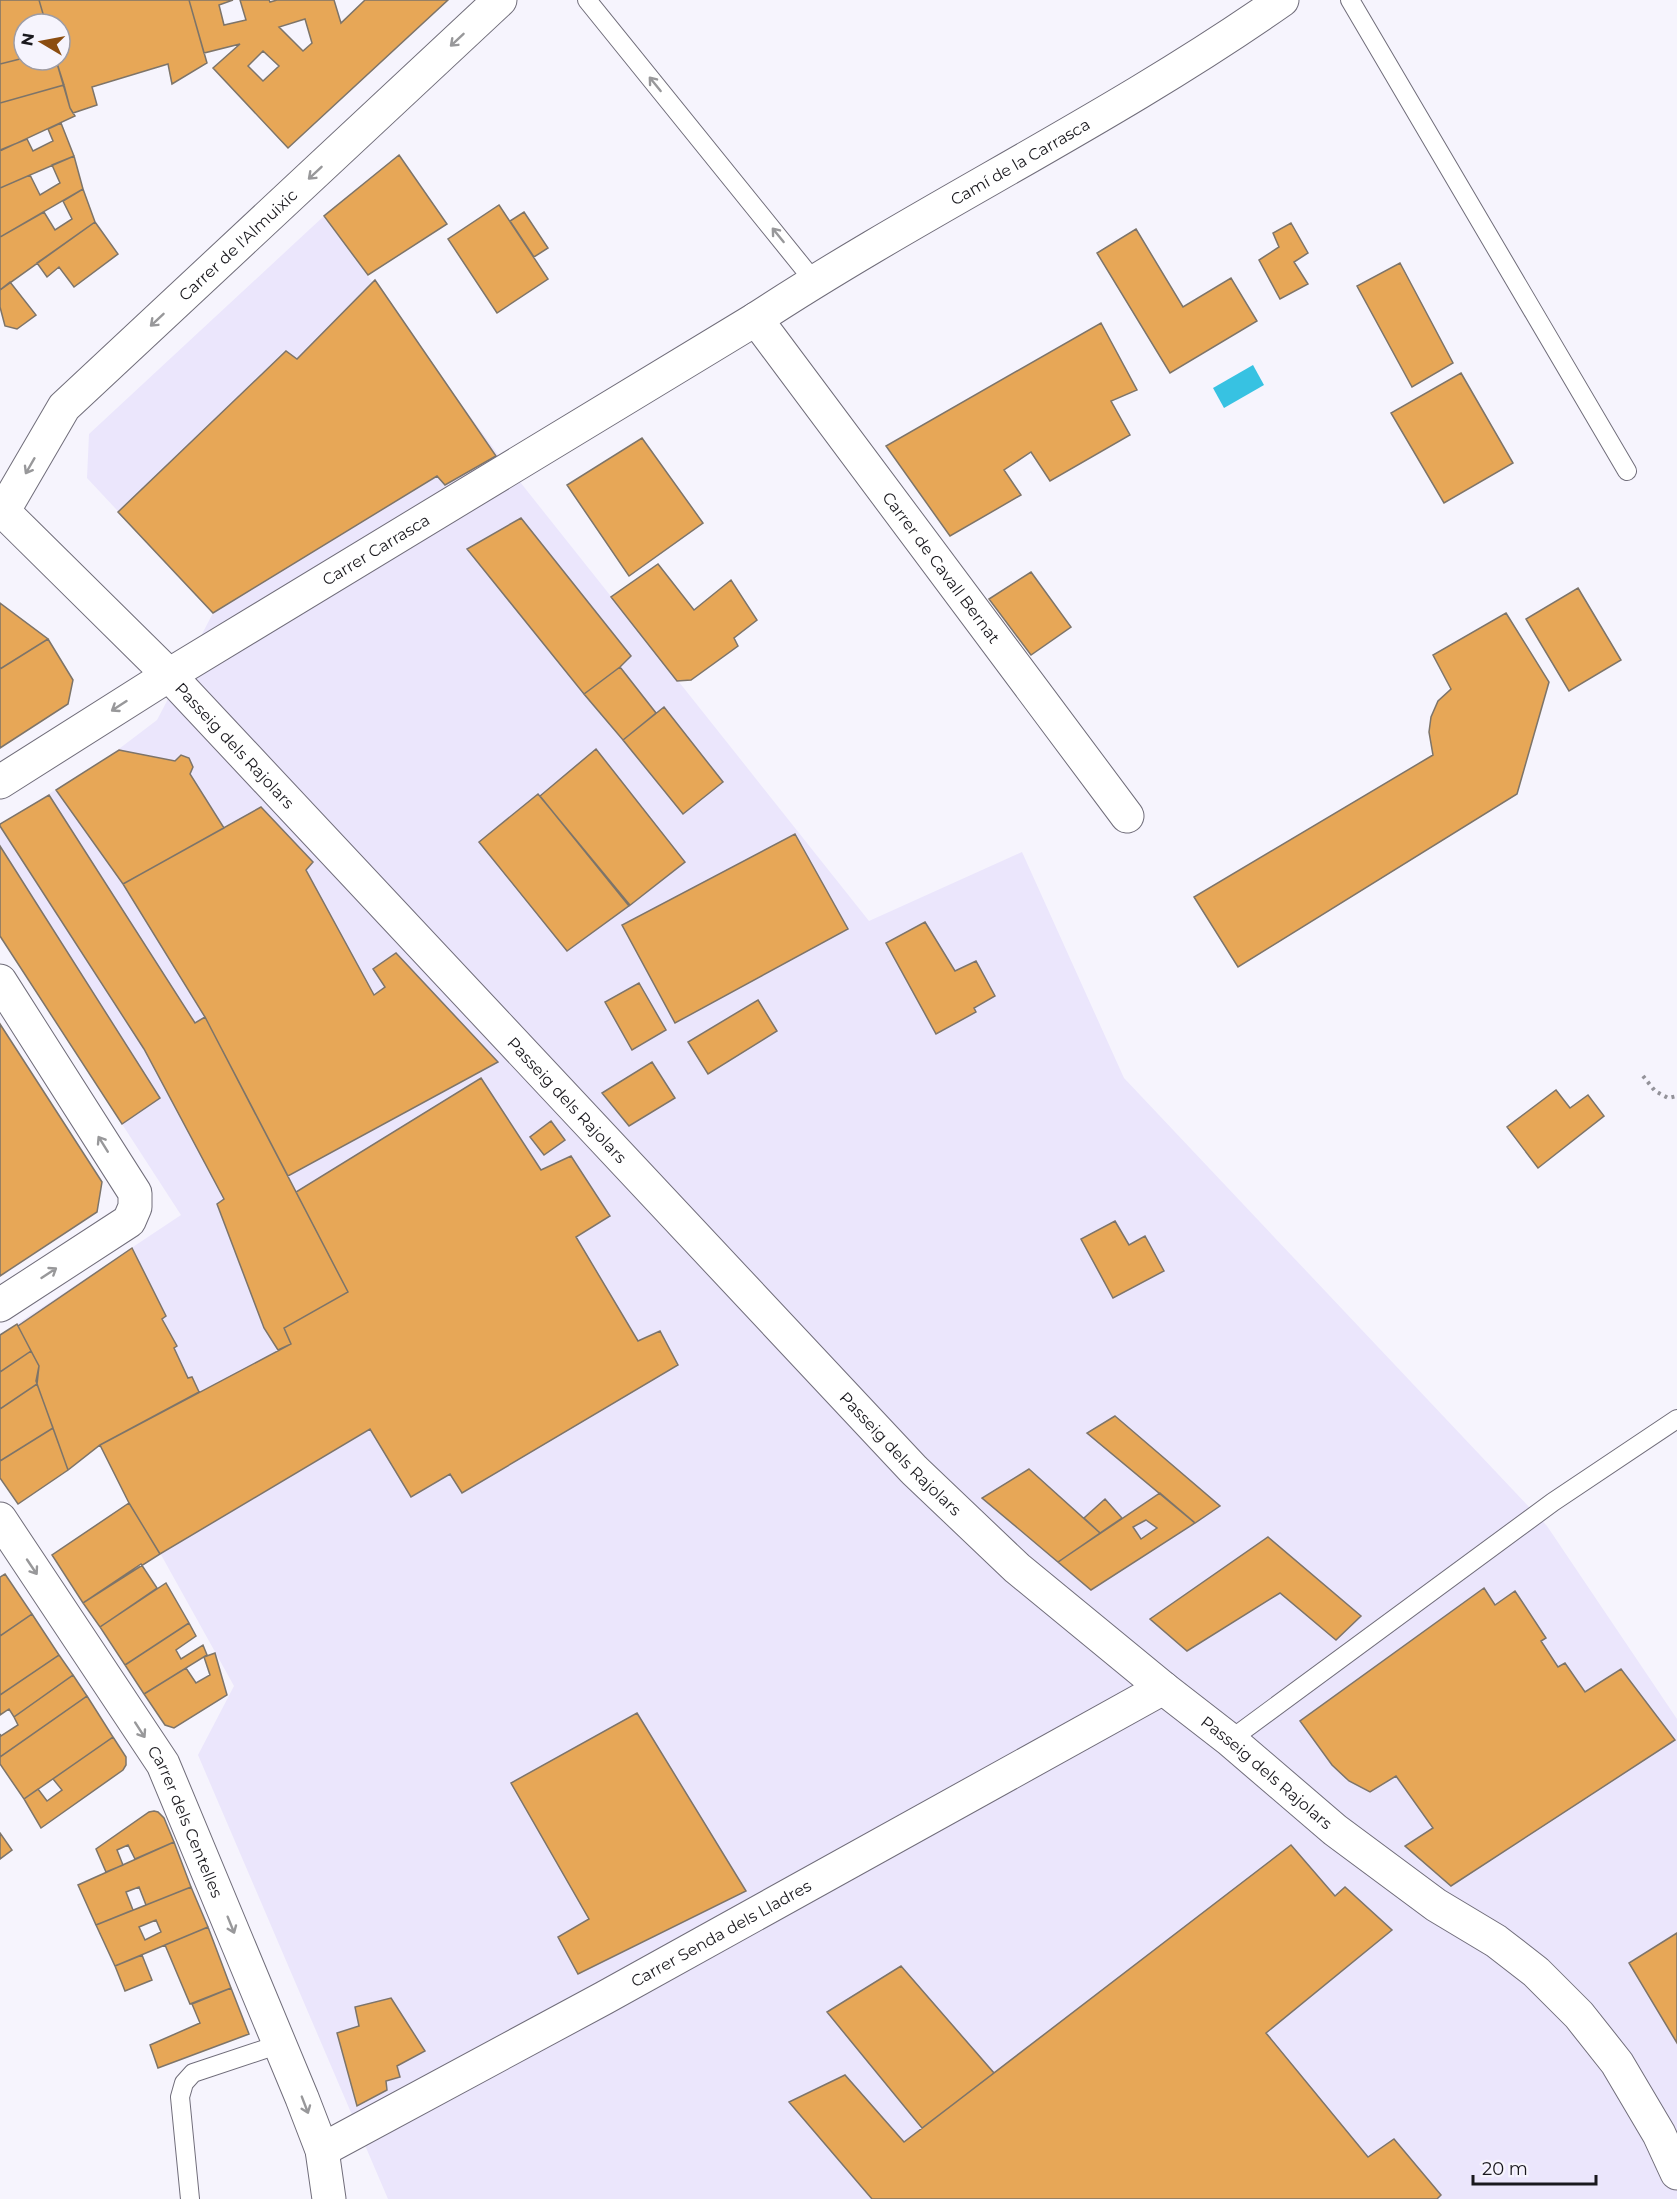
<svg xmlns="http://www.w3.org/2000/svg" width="1677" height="2199" font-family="Montserrat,sans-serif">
<rect width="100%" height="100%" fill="#f6f4fd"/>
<path fill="#ebe6fc" d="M324,216L497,453L869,921L1022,852L1124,1078L1547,1526L1677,1719V2199H388L198,1755L234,1686L100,1445L68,1470L36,1381L39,1366L17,1324L181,1215L0,936V824L107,758L157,720L213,613L87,478L89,434Z"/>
<path fill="#37c2e2" d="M1253,365L1264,385L1224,408L1213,388Z"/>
<path fill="#e7a757" stroke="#7d7469" stroke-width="1.5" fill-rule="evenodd" d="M0,0H39L46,24H24V58L0,64Z
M39,0H189L207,63L172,84L168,64L92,87L97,105L73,113L70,108L56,60H60V24H46Z
M189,0H233L219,5L224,25L246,20L240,0H269L270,2L277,0H334L341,23L365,0H448L288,148L213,68L240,44L204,53ZM305,19L312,43L303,51L279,27ZM263,51L279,66L263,81L248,66Z
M24,58V60H56L64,85L0,103V64Z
M64,85L70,108L75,116L0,151V103Z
M61,123L74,156L0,188V150L27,139L33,151L53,141L48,129Z
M399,155L447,224L368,275L324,216Z
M74,156L83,189L0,237V188L30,175L40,195L60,183L52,165Z
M83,189L95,222L0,290V237L44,212L55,230L72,219L63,201Z
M499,205L548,279L497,313L448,239Z
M524,212L548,248L534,257L510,221Z
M95,222L118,254L74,287L59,267L47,277L37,263Z
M1291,223L1308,253L1294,262L1308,284L1280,299L1259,260L1279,247L1273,233Z
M1136,229L1183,307L1231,278L1257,321L1170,373L1097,253Z
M1400,263L1453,363L1412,387L1357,286Z
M375,280L496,456L445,485L437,476L213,613L118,512L286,351L297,359Z
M10,282L36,315L17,329L5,326L0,307V290Z
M1101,323L1137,390L1111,401L1130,435L1050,481L1031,452L1004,470L1021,495L950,536L886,446Z
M1461,373L1513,463L1444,503L1391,413Z
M642,438L703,523L629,576L567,485Z
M521,518L631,656L620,667L584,694L467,549Z
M658,564L694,610L731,580L757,620L734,638L738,646L691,680L677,681L611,597Z
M1031,572L1071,627L1031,655L989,599Z
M1578,588L1621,660L1569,691L1526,619Z
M0,603L48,639L0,669Z
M1506,613L1549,682L1517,794L1238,967L1194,897L1433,755L1429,732L1431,717L1438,701L1451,689L1433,655Z
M48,639L73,680L68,704L0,748V669Z
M620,667L656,713L623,740L584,694Z
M664,707L723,782L683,814L623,740Z
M596,749L685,862L629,906L540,796Z
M119,750L175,761L181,755L189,758L193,767L190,774L224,828L123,884L56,790Z
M538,794L630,905L567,951L479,842Z
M49,795L195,1023L205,1017L348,1292L284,1328L291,1344L278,1350L264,1328L217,1204L224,1199L144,1049L0,826V824Z
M261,807L313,862L306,870L374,995L385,987L373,969L396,953L498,1062L288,1176L205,1017L123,884Z
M795,834L848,929L675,1023L622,925Z
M0,846L160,1098L122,1124L0,936Z
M925,922L955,971L976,961L995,996L974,1008L976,1012L936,1034L886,943Z
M639,983L666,1030L632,1050L605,1002Z
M758,1000L777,1031L708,1074L688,1042Z
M0,1024L102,1182L97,1212L0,1276Z
M652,1062L675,1098L629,1126L602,1093Z
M481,1078L541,1170L571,1156L610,1216L576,1237L638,1341L660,1331L678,1365L462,1493L450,1474L411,1497L370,1429L160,1554L129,1503L100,1445L291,1344L284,1328L348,1292L296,1192Z
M1556,1090L1570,1108L1588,1095L1604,1116L1538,1168L1507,1127Z
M551,1121L565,1140L544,1155L530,1137Z
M1115,1221L1129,1245L1145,1236L1164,1271L1113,1298L1081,1239Z
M132,1248L166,1316L162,1319L177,1346L174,1348L188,1378L192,1377L199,1392L100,1445L68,1470L36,1381L39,1366L18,1326Z
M17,1324L31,1351L0,1372V1335Z
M31,1351L39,1366L37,1384L0,1409V1372Z
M37,1384L53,1428L0,1461V1409Z
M1115,1416L1220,1506L1195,1523L1087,1433Z
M53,1428L68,1470L18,1504L0,1478V1461Z
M1029,1469L1100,1533L1058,1562L982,1498Z
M1160,1493L1195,1523L1091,1590L1058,1562ZM1146,1520L1157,1528L1141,1539L1133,1527Z
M1105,1499L1122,1518L1100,1533L1084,1518Z
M129,1503L160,1554L83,1603L52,1555Z
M1268,1537L1361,1616L1336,1640L1280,1593L1187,1651L1150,1619Z
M141,1564L157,1588L100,1627L83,1603Z
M5,1574L32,1614L0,1636V1577Z
M166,1583L189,1623L125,1665L100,1627Z
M1484,1588L1495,1605L1515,1591L1546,1638L1541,1641L1558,1667L1565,1663L1585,1692L1621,1669L1675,1740L1451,1886L1405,1846L1433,1828L1396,1776L1370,1792L1349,1781L1332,1765L1300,1721Z
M32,1614L59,1655L0,1695V1636Z
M189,1623L196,1636L176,1650L181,1659L203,1645L207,1655L144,1694L125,1665Z
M215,1653L227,1695L174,1728L165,1725L144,1694L186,1668L196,1683L210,1675L204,1657Z
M59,1655L73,1675L14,1717L9,1709L0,1715V1695Z
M73,1675L87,1696L0,1757V1734L1,1736L18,1725L14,1717Z
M87,1696L113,1737L24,1799L0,1764V1757Z
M637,1713L746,1891L578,1974L558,1937L589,1919L511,1783Z
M113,1737L126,1757V1765L123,1770L41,1828L24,1799L38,1789L47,1801L62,1790L53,1779Z
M154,1811L158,1812L164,1818L174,1842L135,1859L128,1845L117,1850L123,1865L106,1872L96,1849L149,1812Z
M0,1833L12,1850L0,1859Z
M174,1842L191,1887L146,1905L139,1887L126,1892L133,1910L96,1925L78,1885Z
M1291,1845L1335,1896L1345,1887L1392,1930L1266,2033L1368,2157L1394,2139L1441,2195L1437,2199H872L789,2102L845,2075L904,2142Z
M191,1887L208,1927L115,1966L96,1925ZM156,1920L161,1932L145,1940L139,1927Z
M208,1927L231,1988L190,2004L165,1945Z
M1677,1933V2043L1629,1963Z
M142,1955L152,1980L125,1991L115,1966Z
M901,1966L994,2073L922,2128L827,2012Z
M231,1988L249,2034L158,2068L150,2045L200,2023L192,2004Z
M391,1998L425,2051L397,2066L400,2077L386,2081L387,2090L357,2106L337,2033L359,2026L355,2007Z"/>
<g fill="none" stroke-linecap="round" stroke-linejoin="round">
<defs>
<path id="lane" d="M587,0L814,281
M1350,0L1627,471
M1230,1740L1553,1502L1677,1419
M190,2199L180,2097L184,2083L193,2073L280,2044"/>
<g id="street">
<path id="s1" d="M756,319L1127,816"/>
<path id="s2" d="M0,508L169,675L914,1470L1017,1568L1163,1688L1230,1740L1335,1830L1436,1905L1496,1941L1536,1972L1579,2015L1617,2063L1659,2134L1677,2173"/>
<path id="s3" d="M4,510L64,407L500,0"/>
<path id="s4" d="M0,782L169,675L756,319C927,207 1114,118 1282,0"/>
<path d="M0,981L135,1193V1207L129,1221L0,1305"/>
<path id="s5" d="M0,1519L163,1764L302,2098L322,2150L329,2199"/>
<path id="s6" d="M322,2150L604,1998L1163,1688"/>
</g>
</defs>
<use href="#lane" stroke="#706d7a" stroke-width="20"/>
<use href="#street" stroke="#706d7a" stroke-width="35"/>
<path stroke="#939299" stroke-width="4" stroke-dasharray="3 4.5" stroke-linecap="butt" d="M1643,1076L1655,1091L1668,1098L1677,1096"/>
<use href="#lane" stroke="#fff" stroke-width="18"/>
<use href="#street" stroke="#fff" stroke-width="33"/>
</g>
<defs><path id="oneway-shaft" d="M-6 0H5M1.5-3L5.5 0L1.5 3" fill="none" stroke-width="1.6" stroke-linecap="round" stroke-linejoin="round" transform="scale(1.5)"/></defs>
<g stroke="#98989a">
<use href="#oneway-shaft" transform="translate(457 40) rotate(137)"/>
<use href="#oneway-shaft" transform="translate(655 84) rotate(-129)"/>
<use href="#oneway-shaft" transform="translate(315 173) rotate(137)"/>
<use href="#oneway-shaft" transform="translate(778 235) rotate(-129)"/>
<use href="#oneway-shaft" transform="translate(157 320) rotate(137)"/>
<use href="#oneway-shaft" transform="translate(30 466) rotate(120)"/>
<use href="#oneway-shaft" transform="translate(119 706) rotate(147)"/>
<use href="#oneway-shaft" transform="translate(103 1144) rotate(-122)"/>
<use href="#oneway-shaft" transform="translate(49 1273) rotate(-33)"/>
<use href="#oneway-shaft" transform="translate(32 1567) rotate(56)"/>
<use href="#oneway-shaft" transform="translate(140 1730) rotate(57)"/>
<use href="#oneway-shaft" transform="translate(231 1925) rotate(68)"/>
<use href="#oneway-shaft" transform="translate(305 2105) rotate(69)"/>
</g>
<g text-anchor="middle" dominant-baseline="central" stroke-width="4.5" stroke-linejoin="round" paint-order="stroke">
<g font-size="16" fill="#1a191e" stroke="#f6f4fd">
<text stroke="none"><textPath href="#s4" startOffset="1194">Camí de la Carrasca</textPath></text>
<text stroke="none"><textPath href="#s3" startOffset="357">Carrer de l'Almuixic</textPath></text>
<text stroke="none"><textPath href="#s4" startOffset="442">Carrer Carrasca</textPath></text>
<text stroke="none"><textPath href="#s1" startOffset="310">Carrer de Cavall Bernat</textPath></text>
<text stroke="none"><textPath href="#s2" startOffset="334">Passeig dels Rajolars</textPath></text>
<text stroke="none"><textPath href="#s2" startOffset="820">Passeig dels Rajolars</textPath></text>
<text stroke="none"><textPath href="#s2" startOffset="1306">Passeig dels Rajolars</textPath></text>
<text stroke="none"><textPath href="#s2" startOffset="1792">Passeig dels Rajolars</textPath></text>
<text stroke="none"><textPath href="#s5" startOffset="356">Carrer dels Centelles</textPath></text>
<text stroke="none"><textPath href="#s6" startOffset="454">Carrer Senda dels Lladres</textPath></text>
</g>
</g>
<g transform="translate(42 42) rotate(280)"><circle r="28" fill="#f6f4fd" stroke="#9e9ca4" stroke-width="1.5"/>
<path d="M0-4.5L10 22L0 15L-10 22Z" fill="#8b4d11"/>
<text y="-9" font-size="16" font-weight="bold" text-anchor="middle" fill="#1a191e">N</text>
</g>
<path d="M1473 2175v9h123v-9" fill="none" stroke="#1a191e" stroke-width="3"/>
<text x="1482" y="2175" font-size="18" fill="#1a191e" stroke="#f6f4fd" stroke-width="4.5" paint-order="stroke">20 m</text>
</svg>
